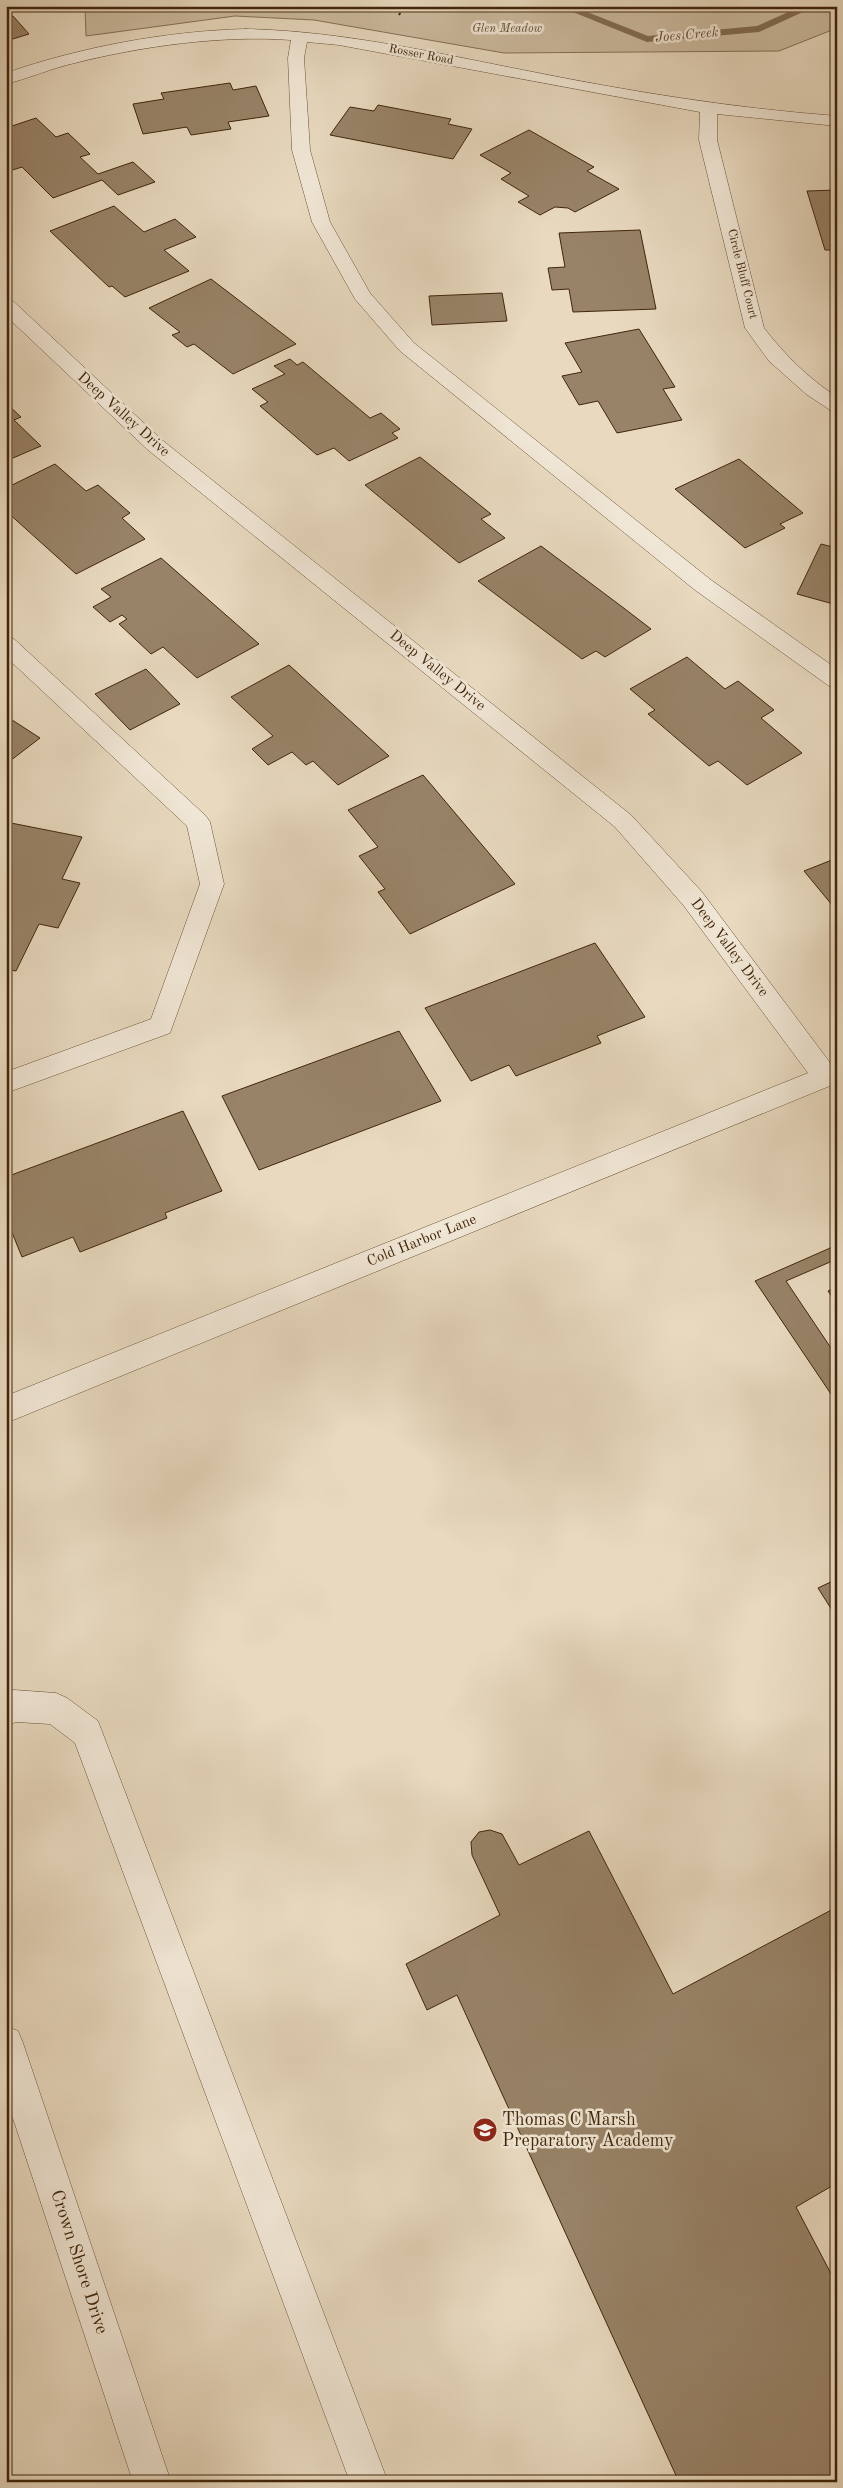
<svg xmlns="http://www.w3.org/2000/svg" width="843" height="2488" font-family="'Old Standard TT',serif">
<rect width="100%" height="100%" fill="#e8d9bf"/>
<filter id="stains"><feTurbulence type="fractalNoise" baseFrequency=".004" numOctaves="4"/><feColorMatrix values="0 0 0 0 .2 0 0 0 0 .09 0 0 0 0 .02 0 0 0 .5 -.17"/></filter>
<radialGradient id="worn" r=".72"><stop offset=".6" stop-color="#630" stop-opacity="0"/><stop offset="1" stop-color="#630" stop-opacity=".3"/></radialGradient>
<path fill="#ccbba0" stroke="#867055" d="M85,6H837V28L779,51L504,53L314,20L235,16L86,36Z"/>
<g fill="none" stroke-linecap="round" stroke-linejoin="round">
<path fill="#836d51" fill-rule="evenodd" d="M558,6H572L648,36L757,26L802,6H816L759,32L647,42Z"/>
</g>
<path fill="#988368" stroke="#41260a" d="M13,16L29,34L6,41V18Z
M230,83L233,90L256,86L269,116L228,122L231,129L191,135L187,127L143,134L133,104L164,99L161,93Z
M378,105L451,119L448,124L472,129L453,159L330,135L350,107L374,111Z
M36,118L56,137L68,133L90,154L80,157L98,174L133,162L155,182L118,195L102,180L53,198L22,167L6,172V128Z
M529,130L594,167L587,171L619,189L575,212L568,208L555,207L540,215L518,202L529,196L501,179L511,173L480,155Z
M837,190V262L833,250H825L807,191Z
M114,206L144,232L175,219L196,237L164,250L189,271L125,297L112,286L109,287L50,231Z
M640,230L656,309L573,312L569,289L552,290L548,268L565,267L559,233Z
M211,279L296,344L233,374L194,344L187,347L172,335L180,332L149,308Z
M502,293L507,321L432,325L429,296Z
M639,329L675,387L663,389L682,420L617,433L598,401L579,405L562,376L582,372L565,343Z
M290,359L297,365L303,362L370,418L381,413L400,429L392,433L398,438L349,461L334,448L317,455L260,406L268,402L252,389L285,374L274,366Z
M6,403L21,417L14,420L41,446L6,461Z
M420,457L491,514L481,519L505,538L459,563L365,485Z
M739,459L803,513L780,524L785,528L745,548L675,489Z
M55,464L86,491L98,485L130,513L122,518L145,539L76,574L6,511V488Z
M821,544L837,548V605L797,594Z
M541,546L625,609L651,629L605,657L596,651L582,659L478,581Z
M161,558L259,644L197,678L163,647L151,654L119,624L127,619L122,615L110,622L93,607L111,597L101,589Z
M687,657L725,689L738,681L774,710L761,718L802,753L747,785L718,761L709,766L648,714L655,710L630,689Z
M289,665L389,756L338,785L313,761L306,765L292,752L268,765L252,749L273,736L231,697Z
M146,669L180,704L130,730L95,694Z
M6,716L40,738L6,764Z
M423,775L515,884L410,934L378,892L385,889L359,856L378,847L348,810Z
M6,822L82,837L62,879L80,883L58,928L39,924L16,971L6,969Z
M837,858V911L804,871Z
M595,943L645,1017L597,1036L601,1043L516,1076L509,1065L471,1081L425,1008Z
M399,1031L441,1101L259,1170L222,1096Z
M183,1111L222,1191L165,1213L167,1218L80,1252L73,1237L22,1257L6,1218V1177Z
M837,1245V1259L786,1281L837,1357V1403L755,1281Z
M837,1287V1304L828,1291Z
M837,1579V1618L818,1588Z
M490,1830L502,1834L519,1865L589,1831L673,1994L837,1907V2183L796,2207L837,2285V2482H679L457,1995L427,2010L406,1964L500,1915L472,1855L471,1842L479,1832Z"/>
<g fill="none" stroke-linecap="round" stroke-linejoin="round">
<defs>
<path id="minor" d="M246,29C340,31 431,52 523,70C627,91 731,108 837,116V126L717,114V140L764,328C785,355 808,378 837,397V412L830,410L806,394L769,361L745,328L699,140L700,112L339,45L307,42L304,58L310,150L330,222L370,293L414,343L711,580L837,669V688L829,686L695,590L400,351L355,299L312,222L292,150L288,58L291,40C223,35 142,46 75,63C52,68 30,78 6,84V73C81,47 167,31 246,29Z
M6,299L13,301L162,440L631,815L702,892L831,1064L837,1062V1083L6,1423V1396L808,1073L684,906L615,827L148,450L6,316Z
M6,636L14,639L206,816L210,822L224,884L170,1033L6,1093V1072L151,1019L200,884L187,826L6,657Z
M14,1690L56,1693L67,1698L98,1721L388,2482H350L75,1743L50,1724L16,1722L6,1726V1694Z
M6,2026L18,2031L23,2043L171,2482H133L6,2097Z"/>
</defs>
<use href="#minor" stroke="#6b5337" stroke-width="1"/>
<path stroke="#41260a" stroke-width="2" stroke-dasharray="2.5 2" stroke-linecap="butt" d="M399,15L404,6"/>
<use href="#minor" fill="#f0e6d5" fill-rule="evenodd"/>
</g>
<defs>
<symbol id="school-disc" viewBox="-11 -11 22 22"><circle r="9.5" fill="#8f2418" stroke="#f0e6d5"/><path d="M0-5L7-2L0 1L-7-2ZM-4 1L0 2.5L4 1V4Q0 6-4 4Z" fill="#fff"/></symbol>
</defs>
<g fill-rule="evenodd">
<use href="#school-disc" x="471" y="2116" width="28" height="28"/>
</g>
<g text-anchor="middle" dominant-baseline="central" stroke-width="5" stroke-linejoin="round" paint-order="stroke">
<g font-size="12" font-style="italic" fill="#644b30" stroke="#f0e6d5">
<text x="507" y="29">Glen Meadow</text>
</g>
<g font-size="12" fill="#41260a" stroke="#f0e6d5">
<text transform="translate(421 55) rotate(11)">Rosser Road</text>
<text transform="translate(742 274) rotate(76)">Circle Bluff Court</text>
</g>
<g font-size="14" font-style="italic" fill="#62492e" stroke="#f0e6d5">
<text transform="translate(687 35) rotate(-5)">Joes Creek</text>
</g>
<g font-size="15" fill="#41260a" stroke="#f0e6d5">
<text transform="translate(123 415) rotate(42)">Deep Valley Drive</text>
<text transform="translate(437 671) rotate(39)">Deep Valley Drive</text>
<text transform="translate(729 948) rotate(53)">Deep Valley Drive</text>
<text transform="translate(422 1241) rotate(-22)">Cold Harbor Lane</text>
</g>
<g font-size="18" fill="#41260a" stroke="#f0e6d5" text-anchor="start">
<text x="502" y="2120">Thomas C Marsh<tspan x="502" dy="21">Preparatory Academy</tspan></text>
</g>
<g font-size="18" fill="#41260a" stroke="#f0e6d5">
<text transform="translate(79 2262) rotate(72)">Crown Shore Drive</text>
</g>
</g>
<rect width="843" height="2488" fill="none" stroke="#e8d9bf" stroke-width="25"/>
<rect x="8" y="8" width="828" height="2473" fill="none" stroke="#41260a" stroke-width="2.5"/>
<rect x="12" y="12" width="818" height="2463" fill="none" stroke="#41260a"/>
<rect width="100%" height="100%" filter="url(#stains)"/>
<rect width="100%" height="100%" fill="url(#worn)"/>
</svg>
